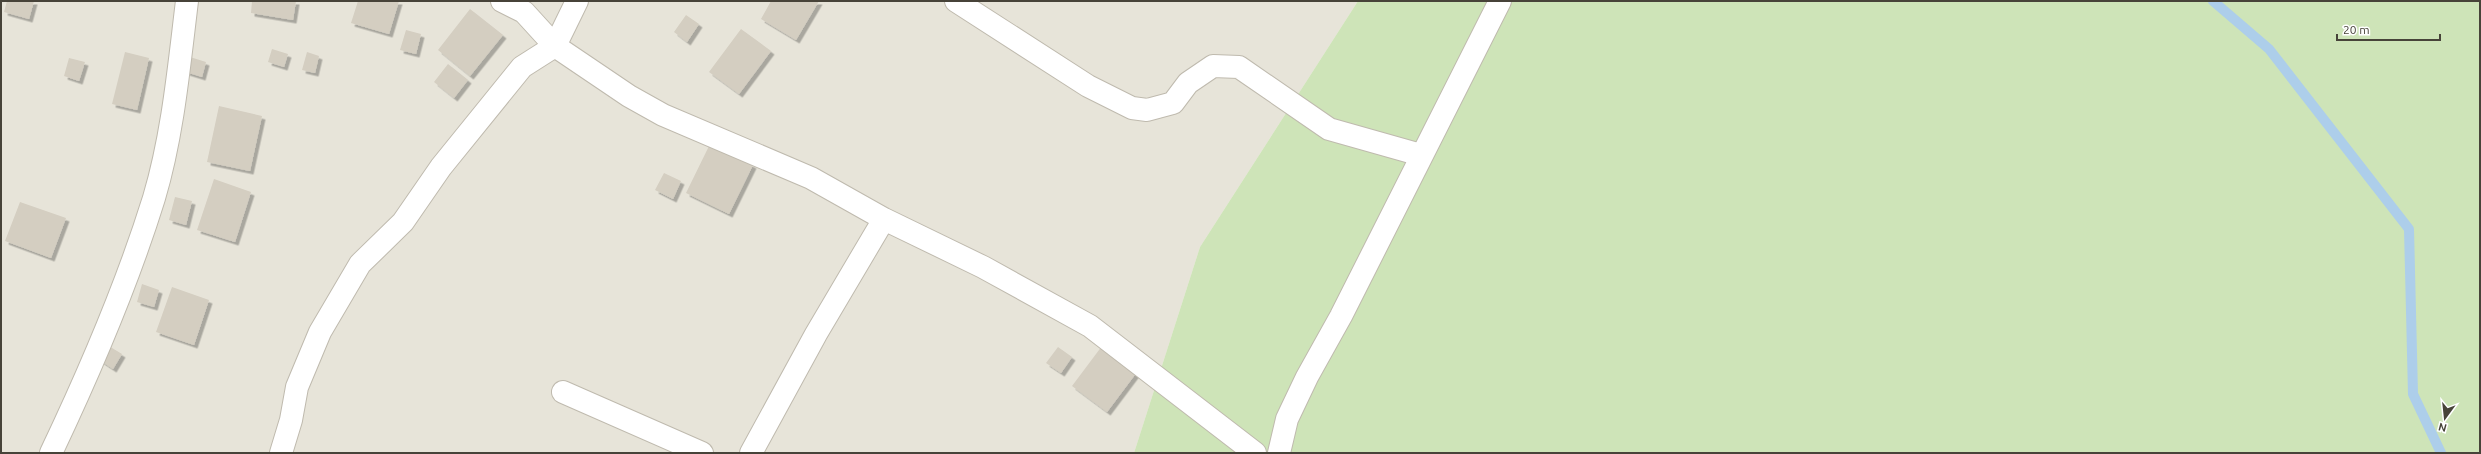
<svg xmlns="http://www.w3.org/2000/svg" width="2481" height="454" font-family="Ubuntu,sans-serif">
<defs>
<filter id="shadow"><feDropShadow dx="3.5" dy="3.5" stdDeviation="0" flood-color="#0004"/></filter>
</defs>
<rect width="100%" height="100%" fill="#f4f2eb"/>
<path fill="#e7e4d9" d="M1,1H1358L1200,247L1134,453H1Z"/>
<path fill="#cee4b8" d="M1358,1H2480V453H1134L1200,247Z"/>
<g fill="none" stroke-linecap="round" stroke-linejoin="round">
<path stroke="#adceea" stroke-width="10" d="M2213,1L2269,49L2409,229L2413,394L2441,453"/>
</g>
<path fill="#d4cec1" filter="url(#shadow)" d="M7,1H34L29,19L4,12Z
M252,1H296L293,20L251,13Z
M358,1H399L389,34L351,23Z
M771,1H819L796,40L761,19Z
M470,9L503,35L470,76L438,50Z
M686,15L699,24L687,42L674,32Z
M741,29L771,51L739,94L709,72Z
M406,30L421,34L416,54L400,50Z
M272,49L288,54L284,67L268,62Z
M125,52L149,58L137,110L112,104Z
M307,52L319,56L315,73L302,70Z
M190,57L206,62L202,77L186,72Z
M69,58L85,62L79,81L64,76Z
M448,64L468,80L454,98L434,82Z
M219,106L262,116L250,171L207,162Z
M710,144L753,165L729,214L686,193Z
M664,173L681,181L673,199L655,190Z
M214,179L251,192L235,242L197,230Z
M175,197L192,201L186,225L169,220Z
M20,202L66,218L51,258L5,241Z
M142,284L159,290L154,307L137,302Z
M172,287L209,300L194,345L156,332Z
M107,345L122,354L113,369L98,359Z
M1102,346L1137,372L1107,412L1072,386Z
M1058,347L1072,357L1061,373L1046,363Z"/>
<g fill="none" stroke-linecap="round" stroke-linejoin="round">
<defs>
<path id="minor" d="M502,1L524,12L555,46L629,96L663,115L811,178L884,219L983,267L1090,326L1255,453
M956,1L1088,86L1132,108L1147,110L1173,103L1188,83L1213,66L1239,67L1329,129L1421,155
M563,392L702,453
M51,453C90,371 127,285 154,198C173,134 179,66 187,1
M281,453L291,420L297,387L320,332L360,264L403,222L441,167L522,67L555,46L577,1
M751,453L816,334L884,219
M1279,453L1287,419L1307,377L1341,316L1500,1"/>
</defs>
<use href="#minor" stroke="#bfbaae" stroke-width="24"/>
<use href="#minor" stroke="#fff" stroke-width="22"/>
</g>
<rect width="2481" height="454" fill="none" stroke="#474339" stroke-width="4"/>
<g transform="translate(2445 418) rotate(195)" stroke="#ffffff" stroke-width="3" paint-order="stroke">
<path d="M0-3L7 15L0 10L-7 15Z" fill="#474339"/>
<text y="-6" font-size="11" font-weight="bold" text-anchor="middle" fill="#474339">N</text>
</g>
<path d="M2337 34v6h103v-6" fill="none" stroke="#474339" stroke-width="2"/>
<text x="2343" y="34" font-size="12" fill="#474339" stroke="#ffffff" stroke-width="3" paint-order="stroke">20 m</text>
</svg>
